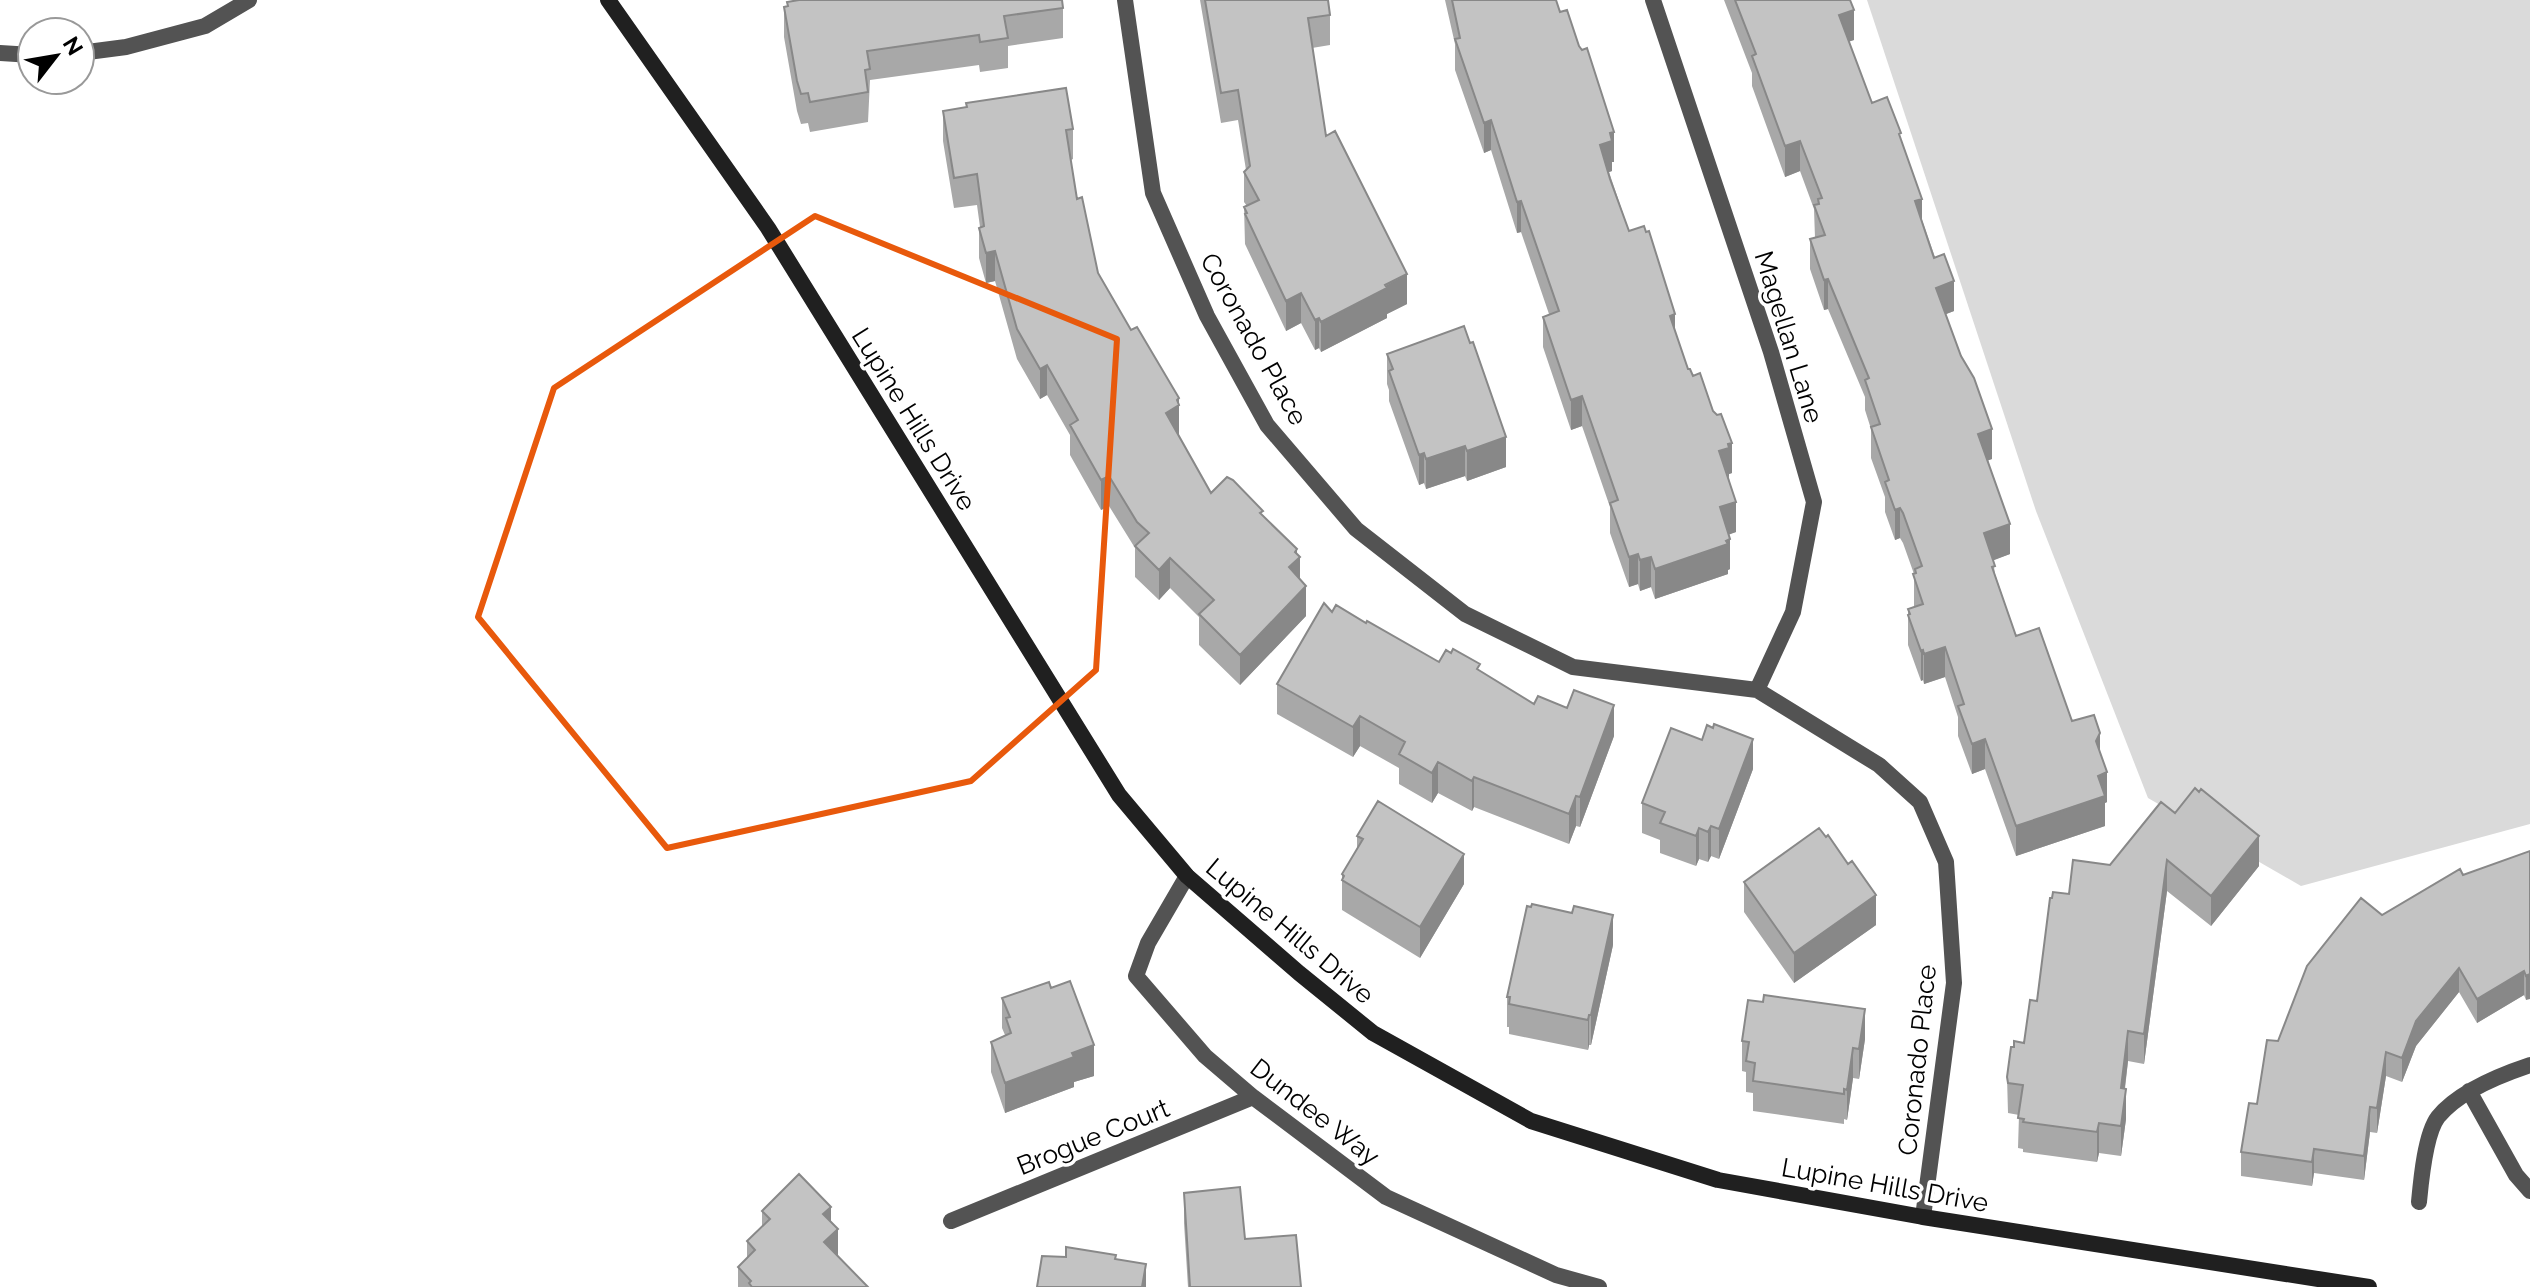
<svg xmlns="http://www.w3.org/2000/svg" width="2530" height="1287" font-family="Raleway,sans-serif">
<rect width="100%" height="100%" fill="#fff"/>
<path fill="#dadada" d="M1867,0H2530V824L2301,886L2148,798L2036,511Z"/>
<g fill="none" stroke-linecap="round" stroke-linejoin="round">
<path stroke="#535353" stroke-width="16" d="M1125,0L1153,193L1207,316L1267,425L1356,529L1465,614L1573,667L1757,690L1879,765L1920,802L1946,862L1954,983L1923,1217
M1653,0L1771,352L1814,502L1793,612L1757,690
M0,53L32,55
M80,53L126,47L205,26L249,0
M1187,876L1148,943L1136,976L1205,1056L1253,1097L1386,1197L1556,1275L1599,1287
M2469,1091L2516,1175L2530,1191
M2419,1202C2421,1181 2425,1134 2438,1117C2458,1092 2500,1075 2530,1065
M951,1221L1253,1097"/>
<path stroke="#202020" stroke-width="16" d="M608,0L768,228L1119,795L1187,876L1299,973L1373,1033L1531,1121L1718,1180L1923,1217L2369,1287"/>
</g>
<path fill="#a8a8a8" d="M1200,0H1328L1330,15V45L1312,48L1326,136L1407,304L1387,314V318L1321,352L1319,348L1315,350L1301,323L1286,331L1245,244L1244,207L1247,206L1244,202V172L1246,170L1238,120L1221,123Z
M1445,0H1556L1614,162H1612V171L1609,172L1629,231L1675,331L1688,369L1732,473L1729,474V478L1736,532L1729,534L1730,569L1728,570V574L1655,599L1651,587L1640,591L1638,584L1629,587L1610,533V507L1582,426L1571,430L1543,347V317L1549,314L1521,232L1517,233L1491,150L1484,153L1455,70V44Z
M1724,0H1850L1854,40L1849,41L1872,103L1901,140L1922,220L1954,311L1946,314L1992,459L1988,460L2010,554L1993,560L1995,574L2016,636L2072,721L2100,752L2107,802L2105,803V826L2016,856L1985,769L1972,774L1958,736V717L1945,677L1924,684L1923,680L1921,681L1908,645V609L1914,607V574L1903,543L1900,538L1895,540L1885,512V497L1871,458V429L1865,410V397L1828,309L1824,310L1810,269V239L1815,238L1814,209L1800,171L1785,177L1752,86V73Z
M787,2L1063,8V38L1008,46V68L980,72L979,65L870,80L868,122L810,132L808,123L801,124L797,111L784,37V7L787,6Z
M966,103L1073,129V159L1071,160L1077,199L1098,273L1131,330L1179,404V436L1211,493L1263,515L1297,554L1300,579L1306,616L1240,685L1199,645V617L1170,588L1159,600L1135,577V548L1109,506L1101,510L1070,455V435L1047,395L1040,399L1017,359L995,281L986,283L979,258V228L980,227L977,205L954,208L943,141V111L966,107Z
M1387,354L1506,467L1467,481L1465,476L1426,489L1424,483L1419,485L1389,401V390L1387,384Z
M1332,612L1366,623L1439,662L1480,671L1534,704L1614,736L1580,827L1576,826L1569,844L1474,807L1472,811L1438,793L1432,803L1399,784V768L1360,746L1353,757L1277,714V684Z
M1753,769L1719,859L1711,856L1708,862L1699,859L1696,866L1660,853V840L1642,833V803Z
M2175,813L2259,866L2211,926L2167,891L2144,1064L2128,1061L2125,1089L2126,1119L2121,1156L2099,1153L2097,1162L2023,1152V1149L2018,1148L2019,1115L2008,1113L2007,1077L2014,1047L2024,1043L2037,1001L2052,898L2069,894L2110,865Z
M1357,836L1464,884L1420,958L1342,910V874L1357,849Z
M2530,851L2526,1000L2524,995L2477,1023L2459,992L2416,1046L2402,1082L2386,1076L2377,1133L2370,1132L2364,1180L2314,1173L2312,1186L2241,1176V1152L2278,1041L2382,915L2463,875Z
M1744,882L1876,925L1794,983L1744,912Z
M1613,945L1591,1045H1589L1588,1050L1509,1034V1027H1507V997Z
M1051,988L1094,1076L1074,1082V1087L1005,1113L991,1072V1042L1005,1035L1002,1028V998Z
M1865,1039L1859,1079L1853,1078L1847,1120L1844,1119V1124L1753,1111V1093L1746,1092V1072L1742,1071V1041Z
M1184,1193L1245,1239L1301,1287H1188L1184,1223Z
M762,1211L831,1221L838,1256L868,1287H738V1267L747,1258V1241L762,1226Z"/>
<path fill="#888" d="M1854,10V40L1839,45V15Z
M1491,120V150L1484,153V123Z
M1614,132V162H1612V171L1600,175V145L1610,133Z
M1800,141V171L1785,177V146Z
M1922,199V229L1915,201Z
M1521,201V232L1517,233V202Z
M995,251V281L986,283V253Z
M1407,274V304L1387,314V318L1321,352V322Z
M1828,279V309L1824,310V280Z
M1954,281V311L1936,318V288Z
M1301,293V323L1286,331V301Z
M1675,314V344L1670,316Z
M1319,318V348L1315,350V320Z
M1047,365V395L1040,399V369Z
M1582,396V426L1571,430V400Z
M1179,398V436L1166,413Z
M1992,429V459L1978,464V434Z
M1506,437V467L1467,481V451Z
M1732,443V473L1729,474V478L1719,451L1728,444Z
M1465,446V476L1426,489V459Z
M1424,453V483L1419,485V455Z
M1109,476V506L1101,510V480Z
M1736,502V532L1720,538V507Z
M1900,508V538L1895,540V510Z
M2010,524V554L1984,564V533Z
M1730,539V569L1728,570V574L1655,599V569Z
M1297,549V559L1300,557V587L1289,567L1295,552Z
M1638,554V584L1629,587V557Z
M1651,557V587L1640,591V560Z
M1170,558V588L1159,600V570Z
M1306,586V616L1240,685V655Z
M1945,647V677L1924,684V654Z
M1923,650V680L1921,681V651Z
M1614,705V736L1580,827V797Z
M1360,716V746L1353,757V727Z
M2100,733V763L2096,741Z
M1753,739V769L1719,859V829Z
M1985,739V769L1972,774V744Z
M1438,762V793L1432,803V773Z
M2107,772V802L2105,803V826L2016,856V826L2098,776Z
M1474,777V807L1472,811V781Z
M1576,796V826L1569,844V814Z
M1711,826V856L1708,862V832Z
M1699,828V859L1696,866V836Z
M2259,836V866L2211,926V896Z
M1464,854V884L1420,958V927Z
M2167,860V891L2144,1064V1034Z
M1876,895V925L1794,983V953Z
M1613,915V945L1591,1045V1015Z
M2459,968V992L2416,1046L2402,1082V1058L2416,1021Z
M2524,971V995L2477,1023V999Z
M2530,974V999L2526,1000V976Z
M1865,1009V1039L1859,1079V1049Z
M1589,1015V1045L1588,1050V1020Z
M2128,1031V1061L2121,1118V1088Z
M1094,1045V1076L1074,1082V1087L1005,1113V1083L1072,1053Z
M1853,1048V1078L1847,1120V1090Z
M2386,1052V1076L2377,1133V1108Z
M2126,1089V1119L2121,1156V1126Z
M2370,1107V1132L2364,1180V1156Z
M2099,1123V1153L2097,1162V1132Z
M2314,1149V1173L2312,1186V1162Z
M831,1207V1236L838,1229V1259L824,1272L823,1214Z
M1146,1264V1287H1142Z"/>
<path fill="#c3c3c3" stroke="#888" stroke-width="2" d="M799,0H1062L1063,8L1004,16L1008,38L980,42L979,35L867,51L870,69L865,70L868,92L810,102L808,93L801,94L797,81L784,7L788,6L787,2Z
M1205,0H1328L1330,15L1308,18L1326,136L1335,131L1407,274L1385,285L1387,288L1321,322L1319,318L1315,320L1301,293L1286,301L1245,214L1247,213L1244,207L1259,200L1244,172L1250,166L1238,90L1221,93Z
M1452,0H1556L1560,12L1567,10L1579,46L1582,50L1587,48L1614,132L1610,133L1612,141L1600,145L1610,179L1629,231L1644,226L1646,232L1649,231L1675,314L1670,316L1688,369H1690L1693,376L1700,373L1713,411L1717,415L1721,414L1732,443L1728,444L1729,448L1719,451L1736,502L1720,507L1730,539L1726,541L1728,544L1655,569L1651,557L1640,560L1638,554L1629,557L1610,503L1618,500L1582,396L1571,400L1543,317L1559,311L1521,201L1517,202L1491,120L1484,123L1455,39L1460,38Z
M1735,0H1850L1854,10L1839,15L1872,103L1887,97L1901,133L1899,134L1922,199L1915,201L1934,258L1944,254L1954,281L1936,288L1961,356L1974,378L1992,429L1978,434L2010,524L1984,533L1995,566L1992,567L2016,636L2039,628L2072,721L2094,715L2100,733L2096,741L2107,772L2098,776L2105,796L2016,826L1985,739L1972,744L1958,706L1964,704L1945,647L1924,654L1923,650L1921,651L1908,615L1910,614L1908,609L1923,604L1913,574L1916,573L1915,569L1922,566L1903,513L1900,508L1895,510L1885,482L1889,480L1871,427L1880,424L1865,380L1869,378L1828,279L1824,280L1810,239L1825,235L1814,205L1819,204L1818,199L1822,198L1800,141L1785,146L1752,56L1756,54Z
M1066,88L1073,129L1066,130L1077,199L1082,197L1098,273L1131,330L1137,327L1179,398L1177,400L1179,405L1166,413L1211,493L1227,477L1233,480L1263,511L1260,513L1297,549L1295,552L1300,557L1289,567L1306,586L1240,655L1199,614L1214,600L1170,558L1159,570L1135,546L1149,533L1137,522L1109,476L1101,480L1070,425L1078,420L1047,365L1040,369L1017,329L995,251L986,253L979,228L984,226L977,174L954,178L943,111L967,107L966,103Z
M1464,326L1470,343L1473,342L1506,437L1467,451L1465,446L1426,459L1424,453L1419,455L1389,371L1393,369L1387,354Z
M1324,603L1332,612L1336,605L1366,623L1367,621L1439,662L1446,650L1451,653L1453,649L1480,664L1477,669L1534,704L1538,696L1567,708L1574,690L1614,705L1580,797L1576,796L1569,814L1474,777L1472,781L1438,762L1432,773L1399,754L1405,742L1360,716L1353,727L1277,684Z
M1714,724L1753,739L1719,829L1711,826L1708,832L1699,828L1696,836L1660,823L1665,812L1642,803L1671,728L1702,740L1707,725L1713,728Z
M2195,788L2199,792L2201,789L2259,836L2211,896L2167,860L2144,1034L2128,1031L2121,1088L2126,1089L2121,1126L2099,1123L2097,1132L2023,1122L2024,1119L2018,1118L2023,1085L2008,1083L2007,1077L2011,1047H2014V1041L2024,1043L2030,1000L2037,1001L2050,898H2052L2053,892L2069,894L2073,860L2110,865L2161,802L2175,813Z
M1378,801L1464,854L1420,927L1342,880L1344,876L1342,874L1363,839L1357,836Z
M1819,828L1826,837L1828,835L1848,864L1852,861L1876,895L1794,953L1744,882Z
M2530,851V974L2526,976L2524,971L2477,999L2459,968L2416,1021L2402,1058L2386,1052L2377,1108L2370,1107L2364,1156L2314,1149L2312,1162L2241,1152L2249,1103L2257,1104L2267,1040L2278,1041L2307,966L2361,898L2382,915L2460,869L2463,875Z
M1532,904L1572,913L1574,906L1613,915L1591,1015H1589L1588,1020L1509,1004L1510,997H1507L1527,906L1531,907Z
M1070,981L1094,1045L1072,1053L1074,1057L1005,1083L991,1042L1011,1033L1006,1018L1010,1017L1002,998L1049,982L1051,988Z
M1764,995L1865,1009L1859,1049L1853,1048L1847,1090L1844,1089V1094L1753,1081L1755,1063L1746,1061L1749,1042L1742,1041L1748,1000L1763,1002Z
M799,1174L831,1207L823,1214L838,1229L824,1242L868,1287H752L749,1283L751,1281L738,1267L755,1250L747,1241L770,1219L762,1211Z
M1240,1187L1245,1239L1296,1235L1301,1287H1190L1184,1193Z
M1066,1247L1116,1255L1115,1259L1146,1264L1142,1287H1037L1042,1256L1066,1257Z"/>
<path fill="none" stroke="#e8590c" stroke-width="6" stroke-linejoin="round" d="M815,216L1117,339L1096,670L971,781L667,848L478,617L554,388Z"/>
<g text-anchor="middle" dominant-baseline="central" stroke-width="7" stroke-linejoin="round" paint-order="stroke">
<g font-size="26" fill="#000" stroke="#fff">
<text transform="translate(1789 337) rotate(73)">Magellan Lane</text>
<text transform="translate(1254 339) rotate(61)">Coronado Place</text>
<text transform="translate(914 419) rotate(58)">Lupine Hills Drive</text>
<text transform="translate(1290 931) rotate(40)">Lupine Hills Drive</text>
<text transform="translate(1917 1060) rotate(-84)">Coronado Place</text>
<text transform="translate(1315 1112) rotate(38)">Dundee Way</text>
<text transform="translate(1093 1137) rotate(-22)">Brogue Court</text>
<text transform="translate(1885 1185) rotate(10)">Lupine Hills Drive</text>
</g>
</g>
<g transform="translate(56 56) rotate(59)"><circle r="38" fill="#ffffff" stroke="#999999" stroke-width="2"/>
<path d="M0-6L14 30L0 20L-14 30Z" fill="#000000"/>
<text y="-12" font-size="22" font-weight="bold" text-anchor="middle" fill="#000000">N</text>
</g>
</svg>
